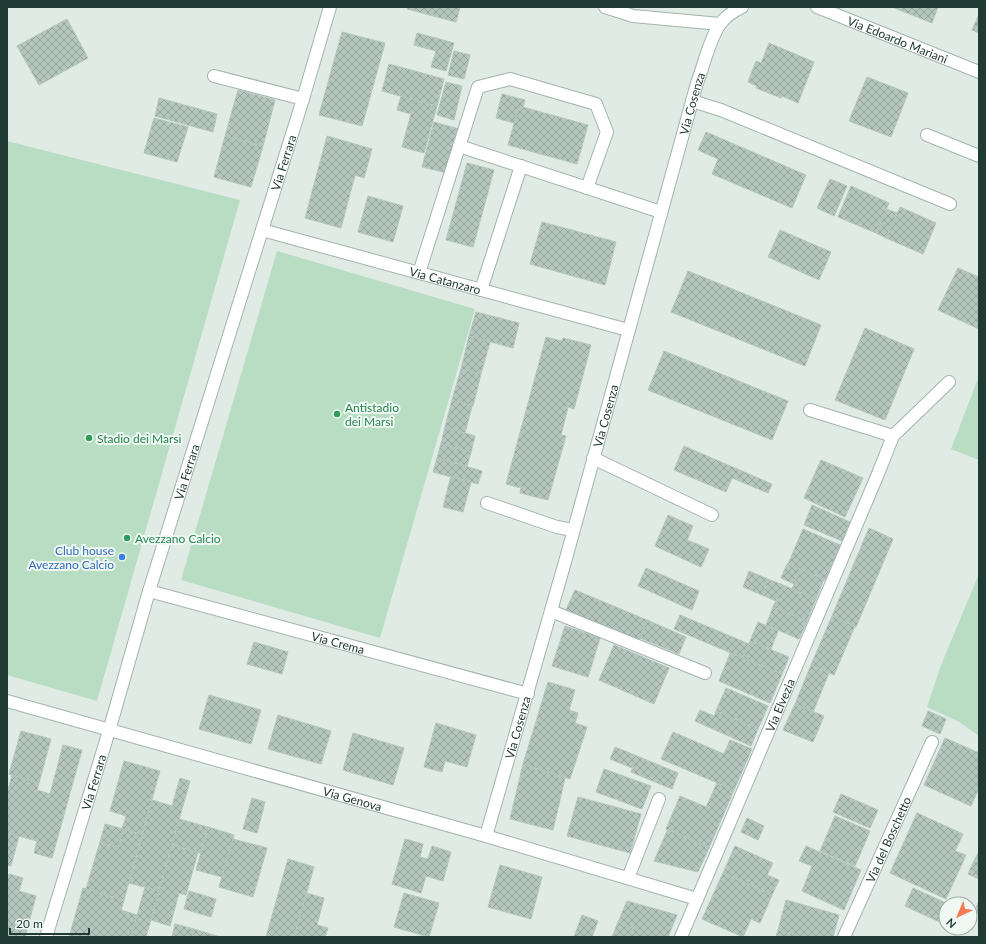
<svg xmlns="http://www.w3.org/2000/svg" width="986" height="944" font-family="Lato,sans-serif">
<defs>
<pattern id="building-cross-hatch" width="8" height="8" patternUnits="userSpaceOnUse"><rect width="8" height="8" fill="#b5c6bf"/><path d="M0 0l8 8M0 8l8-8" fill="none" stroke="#93a29c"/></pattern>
</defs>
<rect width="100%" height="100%" fill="#e0ebe6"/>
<path fill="#b8ddc2" d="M7,141L240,200L97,701L7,675Z
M277,251L475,309L380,638L181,580Z
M979,376V460L951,449Z
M979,574V736L959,722L927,707L941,665Z"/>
<path fill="url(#building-cross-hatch)" stroke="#b2c5bd" d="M408,7H460L456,22L407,9Z
M892,7H938L932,23Z
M979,14V33L972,30Z
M67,19L88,58L39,85L17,46Z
M342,32L385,43L362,126L319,115Z
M417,33L454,43L446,71L431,67L436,51L414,45Z
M769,43L814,62L798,103L782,96L781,98L756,88L757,86L748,82L756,61L761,63Z
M454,51L470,55L464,79L448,75Z
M389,64L444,79L437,106L382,91Z
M867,77L908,93L891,137L849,121Z
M446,82L462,86L454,120L437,115Z
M238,90L275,100L263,146L225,136Z
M502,94L525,100L523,107L519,106L514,123L496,118Z
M401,96L437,106L424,153L402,147L411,114L397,110Z
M159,98L217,114L213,132L155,116Z
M519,106L588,125L577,164L508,145Z
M154,118L188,127L177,162L144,153Z
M434,122L459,129L447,173L422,167Z
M706,132L806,175L792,208L712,174L718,159L698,150Z
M225,136L263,146L251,187L214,177Z
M327,136L372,149L364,178L355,175L341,228L305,218Z
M467,163L494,170L473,247L446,240Z
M830,179L847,186L834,216L817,208Z
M851,186L889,203L876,233L838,217Z
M368,196L403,206L393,242L358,232Z
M900,207L936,223L923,254L886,238Z
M887,209L897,213L886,238L876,233Z
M542,222L616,242L605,285L530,264Z
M780,230L831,252L819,280L768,257Z
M958,268L979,277V329L938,310Z
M688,271L821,325L805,366L671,312Z
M476,312L519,323L513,348L469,336Z
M865,328L914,349L885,420L835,400Z
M469,336L490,342L481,374L461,369Z
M546,337L562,341L563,338L591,345L574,409L568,407L561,435L566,436L548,500L520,493L521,488L506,484Z
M664,351L788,401L772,440L648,390Z
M461,369L481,374L473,406L452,400Z
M452,400L472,406L465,433L445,427Z
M445,427L475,436L471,452L441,444Z
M441,444L471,452L467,466L437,458Z
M684,446L772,484L768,493L732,478L726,492L674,470Z
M437,458L482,471L478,484L433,472Z
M821,460L863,478L845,517L804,498Z
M451,476L471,482L463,512L443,507Z
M812,505L850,522L842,541L804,525Z
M668,515L693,526L687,540L709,549L701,567L655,546Z
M869,528L893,539L856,627L832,616Z
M803,529L840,545L825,580L788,564Z
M787,564L800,569L794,584L781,578Z
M646,568L699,591L692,610L638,586Z
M800,569L824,579L816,599L792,589Z
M749,571L768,579L762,595L743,587Z
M768,579L783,585L776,601L762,595Z
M783,585L816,599L807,621L773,607Z
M575,590L647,620L639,640L566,610Z
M773,607L807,621L799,639L766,625Z
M680,615L749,644L743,658L674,629Z
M832,616L855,626L834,675L811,665Z
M647,620L686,637L679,654L640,638Z
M758,622L778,631L771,649L750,641Z
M565,626L600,638L588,677L552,666Z
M750,641L789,657L782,674L743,658Z
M254,642L288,652L282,674L247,664Z
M614,645L669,668L654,704L599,680Z
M730,653L782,674L770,703L719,681Z
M811,665L829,673L813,712L795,704Z
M548,682L575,690L569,710L578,713L575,723L587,727L570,779L523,764Z
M726,688L768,706L758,729L716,711Z
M209,695L261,710L251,744L199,729Z
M795,704L824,716L813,742L783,730Z
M700,710L714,716L716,711L758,729L751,746L695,721Z
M928,711L946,719L940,734L922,726Z
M278,715L331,731L321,764L268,749Z
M436,723L476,735L467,767L445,761L442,772L424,767Z
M21,731L51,739L39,783L9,774Z
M673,732L724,754L730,740L752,749L734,790L661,759Z
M353,733L404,748L393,785L343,770Z
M945,738L979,753V788L971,806L924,785Z
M63,745L82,750L52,858L34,853L37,841L7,833V794L12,775L39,783L37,790L50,794Z
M615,747L637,756L632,768L610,759Z
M637,756L678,773L672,789L631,772Z
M124,761L160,771L142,834L122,829L126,816L110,811Z
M523,764L565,778L553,830L510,819Z
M604,769L651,786L642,809L596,792Z
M180,778L190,781L159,891L129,883L152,800L172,806Z
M717,783L734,790L709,848L666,829L680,796L706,807Z
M841,794L878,810L870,828L833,812Z
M578,797L641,814L630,853L567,836Z
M252,798L265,802L257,833L243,829Z
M917,813L963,834L955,851L966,855L946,899L890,873Z
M835,816L870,831L855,866L820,851Z
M747,818L764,826L758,840L741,832Z
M179,819L208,827L200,853L172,845Z
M105,824L123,829L118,848L100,842Z
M208,827L234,835L222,877L196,870Z
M123,829L142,834L124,900L86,889L100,842L118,848Z
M668,829L709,848L698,872L654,861Z
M7,833L19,836L11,866L7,865Z
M233,839L267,848L253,897L219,887Z
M405,839L423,844L420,857L428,859L432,846L451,852L443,881L426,876L421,893L392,884Z
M172,845L198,852L186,895L179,893L170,926L151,920Z
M735,846L773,863L767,875L779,880L772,895L723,873Z
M806,846L861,870L844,910L802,891L812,866L799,861Z
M978,853H979V870L971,867Z
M288,859L314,867L294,937H266Z
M500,865L542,877L531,919L488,907Z
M971,867L979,870V879L968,874Z
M723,873L772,895L760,923L751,919L743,937L702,919Z
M9,874L23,878L19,891L36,896L25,937H7V881Z
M145,887L159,891L146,937H131Z
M83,888L124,900L121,910L137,915L131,937H69Z
M913,888L948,904H946V914L942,923L905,906Z
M189,891L216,899L211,917L184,909Z
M306,893L324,898L317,925L328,928L325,937L294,936Z
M404,893L439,903L429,937L394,927Z
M786,900L839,915L833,937H802L778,930Z
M627,901L677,915L668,937H643L644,933L618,922Z
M979,901V914L974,912Z
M582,915L598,921L592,937H574Z
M618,922L644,933L643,937H612Z
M175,924L194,929L192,937H172Z
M194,929L220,937H192Z
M778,930L802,937H776Z"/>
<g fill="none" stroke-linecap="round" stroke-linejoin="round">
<defs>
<g id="minor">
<path d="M605,7L633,16L720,24"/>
<path id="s1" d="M817,7L979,72"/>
<path d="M214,76L303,99"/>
<path d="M692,101L721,110L950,204"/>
<path d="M927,135L979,156"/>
<path d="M459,146L661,212"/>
<path id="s2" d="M262,230L628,330"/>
<path d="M419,273L478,87L510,79L596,104L607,132L587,188"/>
<path d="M481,290L521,166"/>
<path d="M810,410L893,436"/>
<path d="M593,458L712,515"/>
<path d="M487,503L557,527L573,530"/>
<path id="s3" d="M149,591L528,694"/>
<path d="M551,611L705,673"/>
<path id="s4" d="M7,701L486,836L697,899"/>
<path id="s5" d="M486,836L565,562L697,83C704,65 709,40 720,24C725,17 734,11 742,7"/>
<path d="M628,878L659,799"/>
<path id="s6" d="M46,937L109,731L149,591L303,99L330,7"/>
<path id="s7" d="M681,937L878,474L893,436L949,382"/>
<path id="s8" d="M844,937L932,742"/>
</g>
</defs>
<use href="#minor" stroke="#a3b3ad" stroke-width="14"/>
<use href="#minor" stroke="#fff" stroke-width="12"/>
</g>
<g fill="#2e9e5b" stroke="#f0f8f4" stroke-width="1.5">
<circle cx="337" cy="414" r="4"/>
<circle cx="89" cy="438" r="4"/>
<circle cx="127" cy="538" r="4"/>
</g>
<circle fill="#3f7fe0" stroke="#f0f8f4" stroke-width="1.5" cx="122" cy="557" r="4"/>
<g text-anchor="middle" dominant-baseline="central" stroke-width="4" stroke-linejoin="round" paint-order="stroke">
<g font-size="12" fill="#203b34" stroke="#f0f8f4">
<text stroke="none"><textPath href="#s1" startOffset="87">Via Edoardo Mariani</textPath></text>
<text stroke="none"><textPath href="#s5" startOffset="761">Via Cosenza</textPath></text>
<text stroke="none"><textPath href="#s6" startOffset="810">Via Ferrara</textPath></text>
<text stroke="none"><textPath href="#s2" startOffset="190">Via Catanzaro</textPath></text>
<text stroke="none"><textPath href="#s5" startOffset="437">Via Cosenza</textPath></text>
<text stroke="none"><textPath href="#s6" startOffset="486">Via Ferrara</textPath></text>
<text stroke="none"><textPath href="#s3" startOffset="196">Via Crema</textPath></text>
<text stroke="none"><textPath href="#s7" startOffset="252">Via Elvezia</textPath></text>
<text stroke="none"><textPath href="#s5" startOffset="113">Via Cosenza</textPath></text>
<text stroke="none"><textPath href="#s6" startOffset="162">Via Ferrara</textPath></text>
<text stroke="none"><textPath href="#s4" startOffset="359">Via Genova</textPath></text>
<text stroke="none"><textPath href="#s8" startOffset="107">Via del Boschetto</textPath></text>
</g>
<g font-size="12" fill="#27864d" stroke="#f0f8f4" text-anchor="start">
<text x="345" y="407">Antistadio<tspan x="345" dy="14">dei Marsi</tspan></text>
<text x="97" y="438">Stadio dei Marsi</text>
<text x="135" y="538">Avezzano Calcio</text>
</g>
<g font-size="12" fill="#366cbe" stroke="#f0f8f4" text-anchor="end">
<text x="114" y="550">Club house<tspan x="114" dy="14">Avezzano Calcio</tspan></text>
</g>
</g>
<rect width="986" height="944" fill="none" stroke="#203b34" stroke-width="16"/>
<g transform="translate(958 916) rotate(224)"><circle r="19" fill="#f0f8f4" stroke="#9daca7"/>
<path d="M0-3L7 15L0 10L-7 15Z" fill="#f57c54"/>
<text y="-6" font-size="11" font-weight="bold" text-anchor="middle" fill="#203b34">N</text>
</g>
<path d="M10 928v6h79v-6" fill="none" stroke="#203b34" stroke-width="2"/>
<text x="16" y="928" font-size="12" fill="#203b34" stroke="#f0f8f4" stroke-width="3" paint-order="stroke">20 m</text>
</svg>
